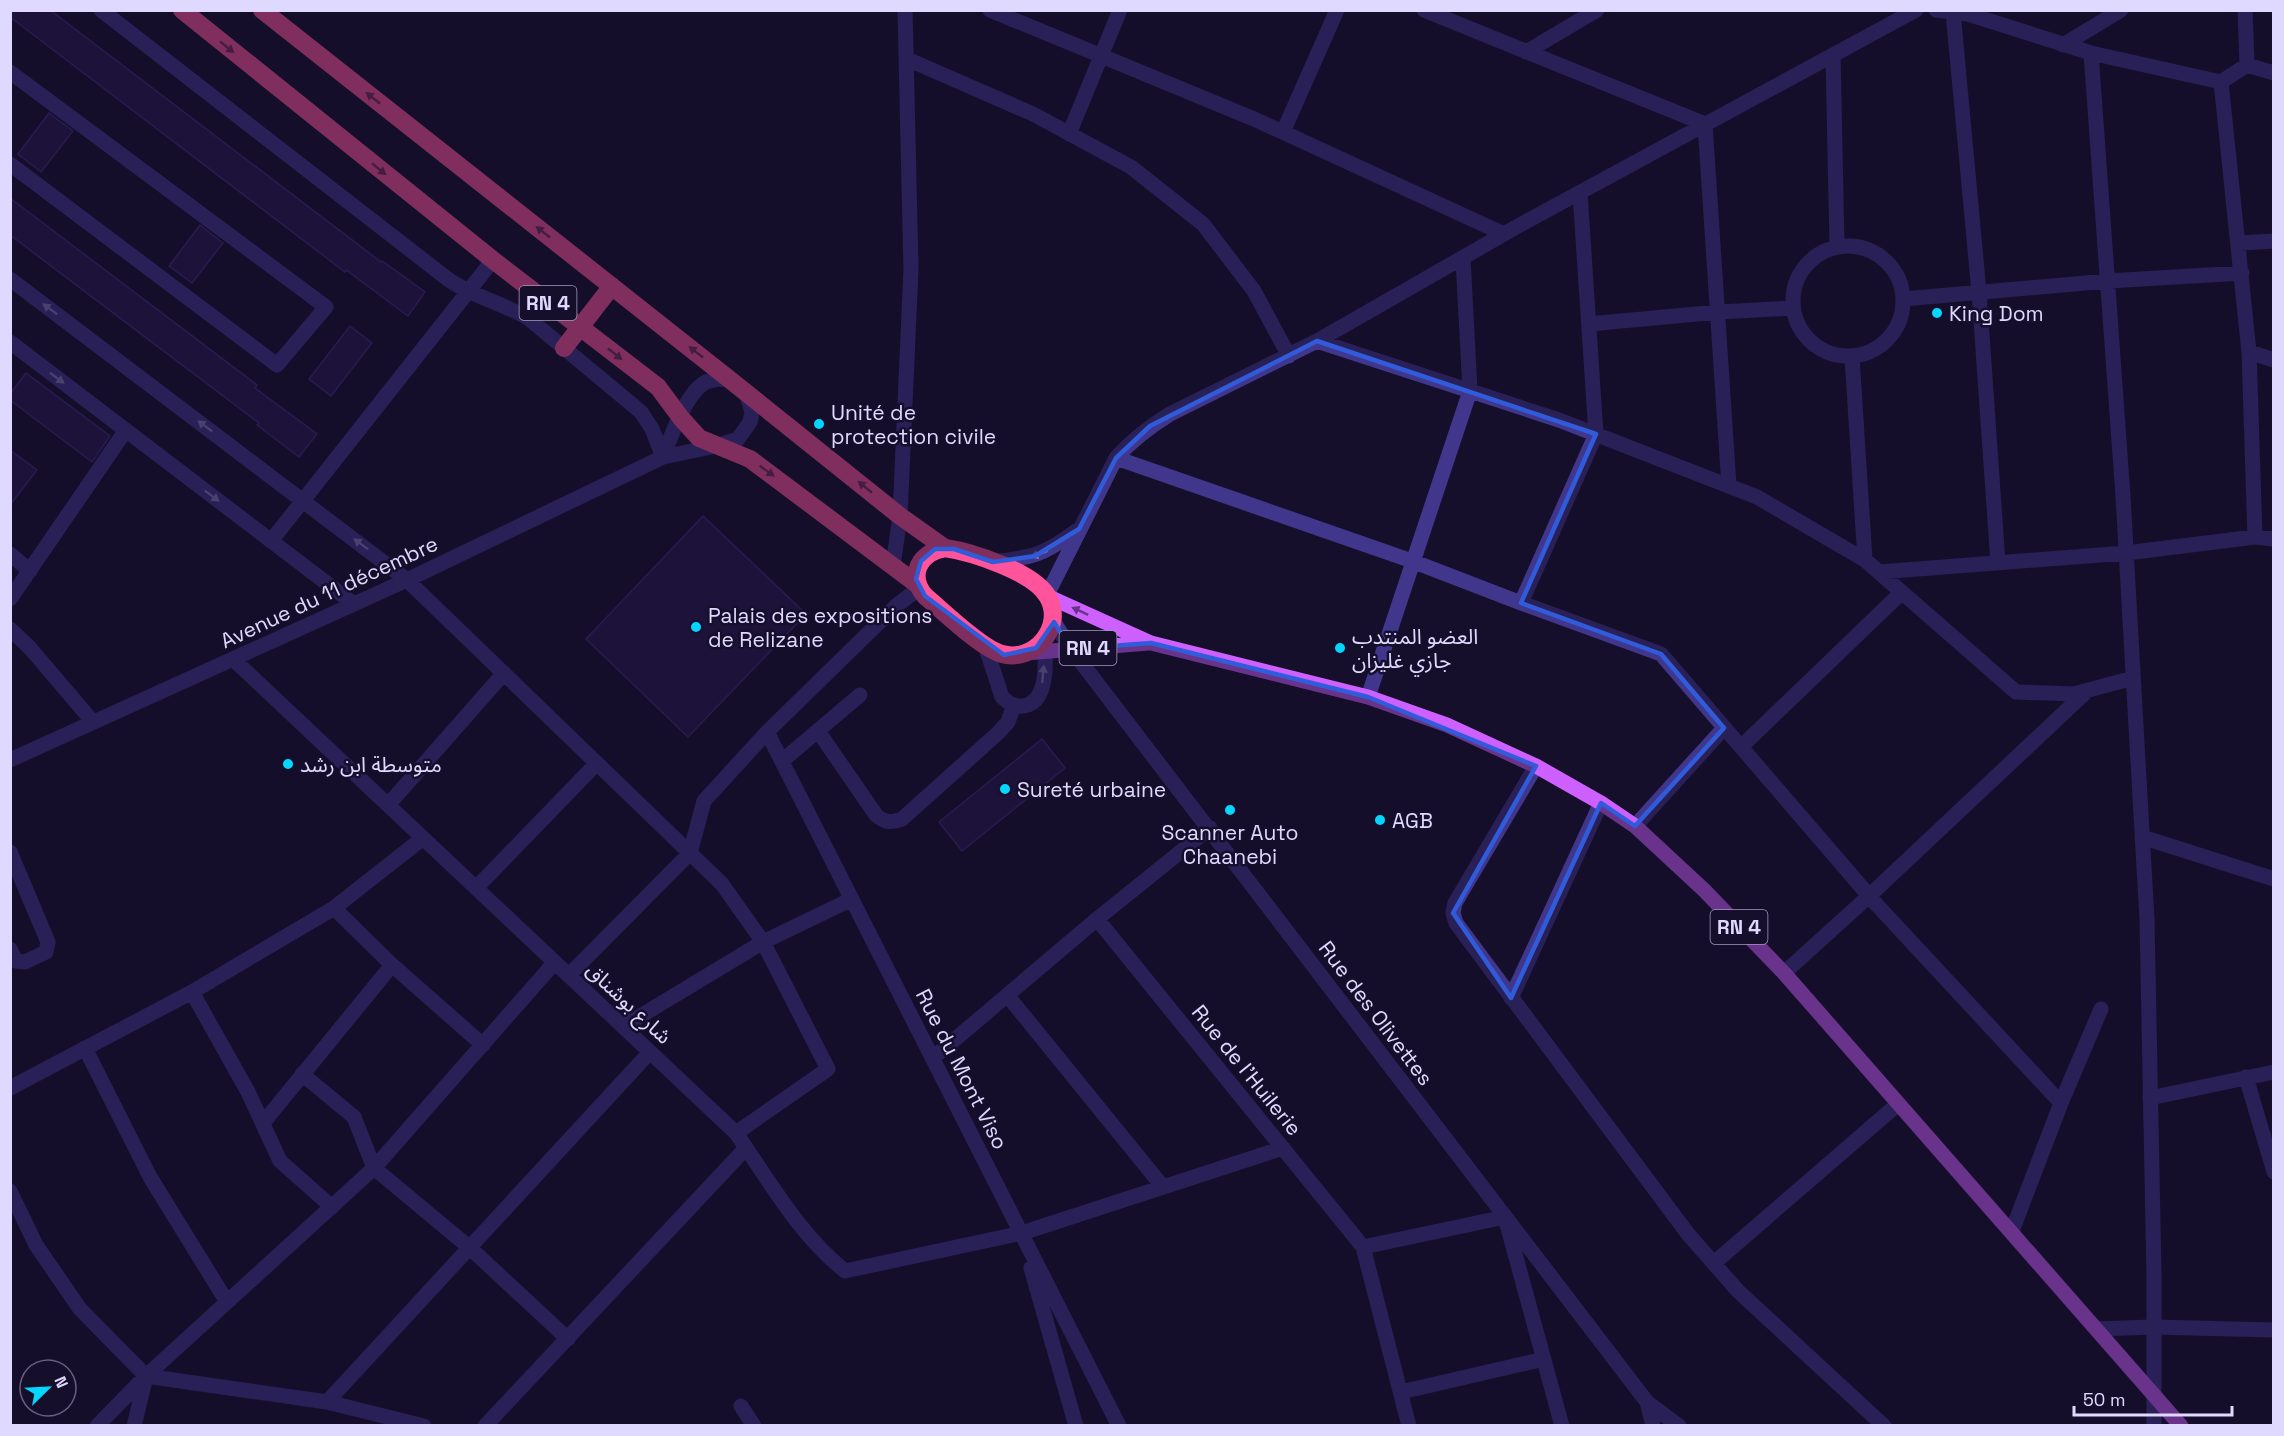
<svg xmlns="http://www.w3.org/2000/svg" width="2284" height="1436" font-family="'Space Grotesk','Noto Sans Arabic',sans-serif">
<rect width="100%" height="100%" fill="#160f2b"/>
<path fill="#271a4d" stroke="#3f2a7b" stroke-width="1.5" d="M10,10H50L381,262L382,261L425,292L408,316L346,270L345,272L10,17Z
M49,113L73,131L41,172L18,154Z
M10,198L257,385L255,388L317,434L299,457L257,425L259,423L10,235Z
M200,225L223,243L192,283L169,266Z
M350,326L372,343L331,396L309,379Z
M26,373L110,436L92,462L10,400V394Z
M10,450L37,470L10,505Z
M703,516L806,614L688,737L586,639Z
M1042,739L1065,768L962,851L939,822Z"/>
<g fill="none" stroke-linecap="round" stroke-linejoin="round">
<path stroke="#40378d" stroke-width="15" d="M101,10L449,280C474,297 502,303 528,318L641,412L652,429L663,457
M990,10L1254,119L1504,234
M1424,10L1705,124L1729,486
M1936,10L1968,14L2091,53L2221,82
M2245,10L2247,65
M1953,12L1979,292L1998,563
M2063,45L2121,10
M1526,52L1597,10
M2091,53L2123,496L2147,920L2154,1276V1426
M1833,55L1837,246
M907,59L1033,114L1131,167L1203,224L1254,291L1289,356
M10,72L326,307L277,365L10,164
M1283,132L1337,10
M1069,134L1120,10
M2239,243L2274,241
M1793 301a55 55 0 1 1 110 0a55 55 0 1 1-110 0Z
M10,279L407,580L722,884L763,942L828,1069L736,1133
M1903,299L2108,281L2242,273
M1589,324L1718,312L1793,308
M1317,341L1559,420L1757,497L1865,560L2016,692L2074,694L2133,678
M10,342L354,604
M2249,352L2274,360
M1852,357L1865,560
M663,457C671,437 686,392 706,382C713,379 722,379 729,379
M1116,458L1412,561L1521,603L1661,654L1877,905L2061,1103
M2255,537L2249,352L2221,82L2247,65L2274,73
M271,541L493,260
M10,554L30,571
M994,562C1034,557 1043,555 1076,531
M893,566L900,516L911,269L905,10
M1879,572L2126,553L2255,537L2274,539
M1047,595L1116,458C1132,440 1149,427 1170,414L1317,341L1518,226L1916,10
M10,599L126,430
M1521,603L1596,434L1580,193
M1052,619L1071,649L1647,1402L1679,1426
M10,629L30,648L93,722
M985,645L1002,697C1008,703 1014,707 1023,706C1049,703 1046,659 1044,640
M233,659L736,1133C770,1182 798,1233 845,1271L1022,1233L1283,1148
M1368,697L1470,391L1463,258
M818,731L876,815C885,823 891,823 902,819L998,733L1008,722L1014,705
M767,732L1119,1426
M1741,747L1902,592
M10,760L407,580L663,457L716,446L738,439L750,422L752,412L746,392
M782,761L860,695
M1536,766L1455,903L1453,913L1456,923L1688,1234L1738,1291L1884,1426
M388,805L504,673
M1635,826L1724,728
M2142,837L2274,879
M10,852L48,942L46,952L25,962L16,961L10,949
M476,888L597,763
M334,908L392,965L483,1045
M1097,919L1363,1247
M1784,973L1869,896L2087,691
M569,975L690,853L704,801L767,732L896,606L910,595L920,590
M192,992L248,1092L280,1161L332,1207
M1007,995L1163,1187
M1511,998L1601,803
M624,1026L763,942L852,899
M85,1048L150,1177L227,1302
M933,1058L1097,919L1210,828
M302,1074L354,1117L374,1168L470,1248L568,1339
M2246,1077L2274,1172
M10,1088L192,992L334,908L423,838
M2150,1098L2274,1072
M263,1123L392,965
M10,1191L36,1245L80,1309L146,1376L327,1402L424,1426
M2012,1231L2061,1103L2101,1009
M1714,1263L1898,1104
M1031,1268L1076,1426
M2096,1329L2153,1327L2274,1330
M1401,1392L1544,1359
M327,1402L650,1052
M1647,1402L1653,1426
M741,1406L754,1426
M97,1426L146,1376L374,1168L555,962
M134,1426L146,1376
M485,1426L746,1148
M1409,1426L1363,1247L1505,1217L1562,1426"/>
<path stroke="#ce60ff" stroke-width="15" d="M1047,596L1151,643L1368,697L1447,725L1536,766L1601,803L1635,826L1704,890L1784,973L2181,1426
M1026,653L1148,643"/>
<path stroke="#ff549b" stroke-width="18" d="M182,10L493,260L658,387L681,418L699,438L750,459L918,585
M262,10L729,379L900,516L945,548
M564,348L612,286
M945,548C972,552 1034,572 1048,597C1065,627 1034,663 1002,654C982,649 943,611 925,596C907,575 920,552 945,548Z"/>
</g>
<defs><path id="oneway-solid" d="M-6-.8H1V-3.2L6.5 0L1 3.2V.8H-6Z" transform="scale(1.5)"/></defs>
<g fill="#7f2e5d">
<use href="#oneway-solid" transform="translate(227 47) rotate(39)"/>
<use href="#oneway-solid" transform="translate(373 98) rotate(-142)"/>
<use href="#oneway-solid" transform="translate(379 169) rotate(39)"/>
<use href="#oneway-solid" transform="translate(543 232) rotate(-142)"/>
<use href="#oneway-solid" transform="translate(696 352) rotate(-142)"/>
<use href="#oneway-solid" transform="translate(615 354) rotate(38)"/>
<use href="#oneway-solid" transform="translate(767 471) rotate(36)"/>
<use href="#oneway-solid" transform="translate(865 487) rotate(-141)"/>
</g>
<g fill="#8880c0">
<use href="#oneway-solid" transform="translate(50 309) rotate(-143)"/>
<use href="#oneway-solid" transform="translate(57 378) rotate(37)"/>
<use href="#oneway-solid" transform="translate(205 426) rotate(-143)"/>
<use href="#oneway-solid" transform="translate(212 496) rotate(37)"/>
<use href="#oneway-solid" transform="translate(361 544) rotate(-143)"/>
<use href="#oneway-solid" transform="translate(1039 554) rotate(160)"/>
<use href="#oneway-solid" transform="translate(1043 674) rotate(-85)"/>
</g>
<use fill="#69338a" href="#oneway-solid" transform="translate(1080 611) rotate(-155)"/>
<path d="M0 0H2284V1436H0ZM1317,341L1596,434L1521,603L1661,654L1724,728L1635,826L1601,803L1511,998L1453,913L1536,766L1368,697L1151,643L1071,649L1054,622L1036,648L1004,655L925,596L916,579L921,561L935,549H954L993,562L1035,556L1079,529L1116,458L1150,426Z" fill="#160f2b" fill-opacity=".55" fill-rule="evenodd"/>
<path fill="none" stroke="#305cdc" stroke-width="4.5" stroke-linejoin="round" d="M1317,341L1596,434L1521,603L1661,654L1724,728L1635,826L1601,803L1511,998L1453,913L1536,766L1368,697L1151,643L1071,649L1054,622L1036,648L1004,655L925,596L916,579L921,561L935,549H954L993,562L1035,556L1079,529L1116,458L1150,426Z"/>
<g fill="#05d6ff" stroke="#160f2b" stroke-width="2">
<circle cx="1937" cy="313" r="6"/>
<circle cx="819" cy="424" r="6"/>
<circle cx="696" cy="627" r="6"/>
<circle cx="1340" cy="648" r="6"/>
<circle cx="288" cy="764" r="6"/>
<circle cx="1005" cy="789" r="6"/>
<circle cx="1230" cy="810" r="6"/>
<circle cx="1380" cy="820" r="6"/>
</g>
<g text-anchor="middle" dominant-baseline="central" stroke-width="5" stroke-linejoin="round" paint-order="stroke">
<g fill="#160f2b" stroke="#a39cbf" stroke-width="1.5">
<rect x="519.5" y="286" width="57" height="34" rx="4.5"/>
<rect x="1059.5" y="631" width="57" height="34" rx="4.5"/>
<rect x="1710.5" y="910" width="57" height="34" rx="4.5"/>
</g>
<g font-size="20" font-weight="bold" fill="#e0d9ff">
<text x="548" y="303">RN 4</text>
<text x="1088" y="648">RN 4</text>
<text x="1739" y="927">RN 4</text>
</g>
<g font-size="21" fill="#e0d9ff" stroke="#160f2b" text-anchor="start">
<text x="1949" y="313">King Dom</text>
<text x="831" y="412">Unité de<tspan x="831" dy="24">protection civile</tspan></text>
<text x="708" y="615">Palais des expositions<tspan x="708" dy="24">de Relizane</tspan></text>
<text x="1352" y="636">العضو المنتدب<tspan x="1352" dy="24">جازي غليزان</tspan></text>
<text x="300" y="764">متوسطة ابن رشد</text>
<text x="1017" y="789">Sureté urbaine</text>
<text x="1392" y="820">AGB</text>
<text x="1230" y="832" text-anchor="middle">Scanner Auto<tspan x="1230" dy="24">Chaanebi</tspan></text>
</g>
<g font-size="21" fill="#e0d9ff" stroke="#160f2b">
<text transform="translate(329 592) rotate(-25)">Avenue du 11 décembre</text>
<text transform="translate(629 1003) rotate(43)">شارع بوشناق</text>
<text transform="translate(1376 1013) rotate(53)">Rue des Olivettes</text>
<text transform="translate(962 1069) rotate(63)">Rue du Mont Viso</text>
<text transform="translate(1247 1070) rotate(51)">Rue de l'Huilerie</text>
</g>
</g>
<rect width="2284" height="1436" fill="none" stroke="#e0d9ff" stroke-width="24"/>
<g transform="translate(48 1388) rotate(66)"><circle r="28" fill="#160f2b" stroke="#676080" stroke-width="1.5"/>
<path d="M0-4.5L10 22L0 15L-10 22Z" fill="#05d6ff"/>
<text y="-9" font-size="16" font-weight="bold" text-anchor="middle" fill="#e0d9ff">N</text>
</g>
<path d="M2074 1406v9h158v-9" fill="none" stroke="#e0d9ff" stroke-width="3"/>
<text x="2083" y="1406" font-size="18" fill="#e0d9ff" stroke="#160f2b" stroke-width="4.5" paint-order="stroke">50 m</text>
</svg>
